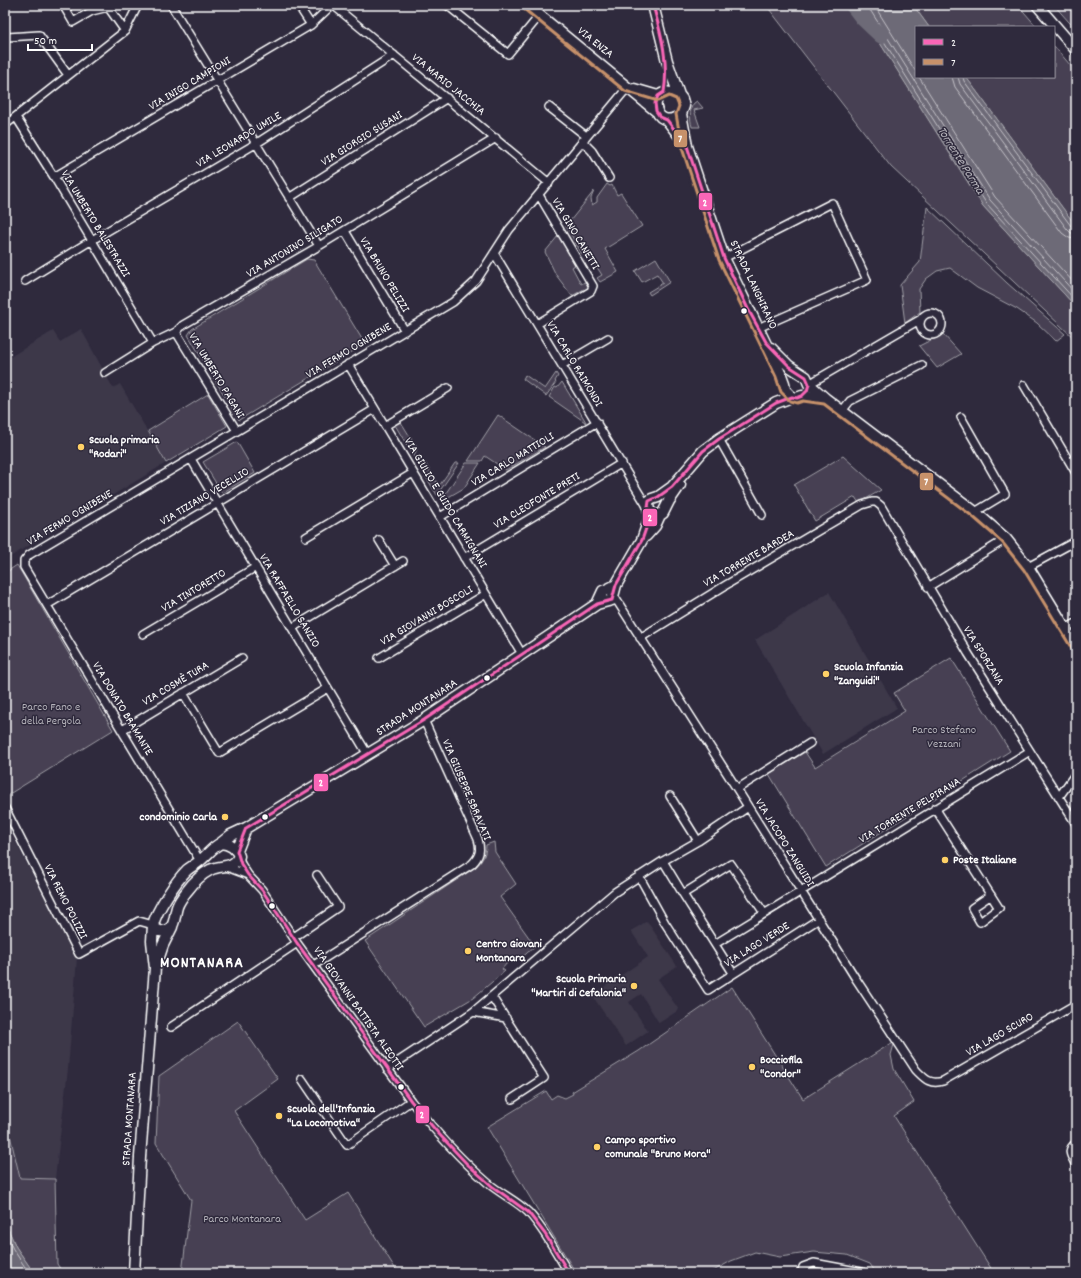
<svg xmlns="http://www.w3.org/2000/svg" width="1081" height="1278" font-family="Dekko,sans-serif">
<rect width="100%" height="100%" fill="#2f2a3d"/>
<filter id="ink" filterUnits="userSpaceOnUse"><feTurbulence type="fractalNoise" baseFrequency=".025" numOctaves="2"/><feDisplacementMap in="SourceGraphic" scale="8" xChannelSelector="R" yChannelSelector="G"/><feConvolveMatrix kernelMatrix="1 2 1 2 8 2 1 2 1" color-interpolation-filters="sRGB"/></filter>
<g filter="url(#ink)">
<path fill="#3c3749" d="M81,329L113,388L120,384L166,463L5,560V360L53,331L60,342Z
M829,592L897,708L823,754L755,640Z
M5,822L77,959L68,1069L55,1179L20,1178L5,1114Z
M647,921L677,966L658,979L679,1010L659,1023L641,994L629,1002L648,1031L626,1046L592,995L648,957L631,931Z"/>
<path fill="#464152" stroke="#a2a0a8" d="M766,5H856L983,206L1076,307V340L891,167Z
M913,5H1018L1037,27H929Z
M1054,5H1076V30Z
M1054,46L1076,72V226L966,77H1054Z
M697,101L703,108L694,110L700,127H692C690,119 688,105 697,101Z
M607,184L610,186L612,185L617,195L621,193L642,226L605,249L618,272L600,282L597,278L602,275L591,258L589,259L585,252L582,254L566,226L594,191L591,198L592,205L597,202V198Z
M927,207L1007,283L1065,334L1056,341L1037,323L1017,309L977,288L950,268L937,271L926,279L919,289L920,312L905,323L900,285L920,262Z
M559,234L569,250L567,251L575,265L572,267L581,284L587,281L588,284V287L585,290L584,289L572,296L556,275L545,252L558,236L557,235Z
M656,258L670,282L650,295L648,292L663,283L657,274L642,282L635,271Z
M307,259L314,260L365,344L239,420L188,335L192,329Z
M943,334L961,354L937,368L919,346Z
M556,373L558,376L555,381L556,382L546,396L523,379L525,375L545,389Z
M562,382L586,422L585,423V422L549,397L555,387L557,388Z
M208,394L227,426L166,463L148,431Z
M498,415L545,447L506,470L485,456L482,461H468Z
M401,422L417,448L414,457L395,425Z
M237,442L255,473L222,493L203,462Z
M843,456L881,490L859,503L855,497L815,521L794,485Z
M417,462L425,463L439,486L455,463H459L437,495Z
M466,463H480L464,488L445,499L444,496Z
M17,565L113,730L6,796L5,573Z
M951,658L1010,751L826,867L769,774L805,752L815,767L905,711L894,693Z
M494,842L495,852L516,884L500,897L535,946L519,960L512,957L502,969L505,971L473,998L424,1027L365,941L476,867C483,860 486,854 486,845Z
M732,987L803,1099L895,1041L891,1055L894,1069L914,1102L894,1116L994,1273H876L870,1264L847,1255L814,1252L780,1257L755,1252L731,1261L710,1273H576L487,1127L546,1091L551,1099L557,1095L565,1098L573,1094L572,1092L639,1051Z
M238,1021L278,1079L234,1111L305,1220L348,1193L398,1273H182L191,1200L156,1143L159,1076Z
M5,1114L20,1178L55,1179L57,1264L63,1273H34L16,1247L5,1222Z"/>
<path fill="#6d6a77" stroke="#a7a6ad" d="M856,5H913L929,27H916V77H966L1076,226V307L983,206Z
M5,1222L16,1247L34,1273H5Z"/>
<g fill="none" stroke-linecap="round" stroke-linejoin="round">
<path stroke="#c5c3c9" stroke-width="1" d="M861,5L986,203L1076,301
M867,5L990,200L1076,294
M874,5L916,72
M919,77L995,197L1076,285
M952,77L955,87L1062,233L1069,238L1076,239
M958,77L960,84L1067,229L1071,233H1076
M963,77L964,81L1071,226L1076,228
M5,1232L13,1249L29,1273"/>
<path stroke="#6d6a77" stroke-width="15" d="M852,5L862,18L881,36"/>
<defs>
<path id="street" d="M63,5L73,22L92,11L108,7L125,31
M171,5L319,246
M298,5L311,25
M333,5L549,183
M447,5L508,54L540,15
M5,34L7,37L39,35L68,75
M549,107L586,136
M16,117L54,177L153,343
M5,125L125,31L138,5
M582,141L592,151L609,178
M54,177L311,25L332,5
M289,198L447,98
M345,231L405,331
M494,253L648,508
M724,258L832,203L867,280L758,328
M25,281L92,240L257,143L394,55
M920 324a11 11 0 1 1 22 0a11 11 0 1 1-22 0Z
M537,324L591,291L593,286L539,195
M176,332L237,431
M348,364L522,654
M562,365L608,338
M105,373L153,343L176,332L183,325L319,246L496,138
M809,384L921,319
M1024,385L1076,473
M842,411L850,401L922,365
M961,417L1005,494L975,512
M385,426L448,388
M719,439L762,515
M191,459L368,755
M440,517L597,422
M306,537L413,473
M379,540L395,566
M464,558L622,463
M1028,567L1076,541
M928,587L1006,539
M614,596L737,789L856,979L916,1070C925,1079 930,1085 943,1081L1076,1004
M47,605L375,409
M292,628L403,561
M1066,629L1076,623
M143,634L256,567
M640,638L726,585L862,505L872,502H876L881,506L968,653L1076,824
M379,658L486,594
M183,693L219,753L328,688
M122,730L242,658
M737,789L810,743
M670,796L698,841
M1059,797L1076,773
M5,808L79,954L139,921L153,925
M935,808L999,908L980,922L972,908L991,895
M239,856L241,864L248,875L262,890L297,943L411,1101C434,1130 460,1159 488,1183C501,1194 517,1201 528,1212C545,1230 556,1253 569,1273
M200,861L24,567V561L29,555L453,302L476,281L509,230L628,87
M663,861L683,894L733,973
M227,867L248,875
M639,876L665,923L708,990L819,919
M683,894L731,864L764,913
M294,937L338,907L317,875
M715,944L1030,751
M314,965L472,864C480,856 481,850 478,839L424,720
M492,997L544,1078L512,1099
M473,1012L506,1018
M171,1027L297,943
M387,1069L473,1012L615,892L663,861L698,841L748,807
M302,1079L347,1145L411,1101
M1076,1143C1066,1150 1071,1156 1076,1165
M801,1273L803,1267L814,1263L862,1272L861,1273"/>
<path id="secondary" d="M527,5L656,111
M653,5L667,61L679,95L682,99L684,106L681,114L687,146L724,258L781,375L784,383L785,390L792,397L797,398L802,396L826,399
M1037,5L1076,50
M634,89L658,96
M679,95C643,80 653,137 681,114
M667,120L685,143
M771,348L789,366L806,377L809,384L826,399L975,512L1006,539L1028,567L1076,646
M660,515H655L649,511L648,504L649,501L652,499L658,497L672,487L703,451L719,439L776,403L792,397
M646,536L655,526L660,515L663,513L669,501L680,485
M597,604L603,591L608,589L616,585
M221,843L231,835L246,828L424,720L597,604L612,600L616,585L642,540L651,514
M221,843C229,844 236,847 239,856C233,870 221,864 210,870C200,875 193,883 187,891C183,896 179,901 177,907C174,916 176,930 163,931C158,932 155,929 153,925C156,911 176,881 187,870C192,866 198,863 202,859C209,853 213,847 221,843Z
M237,851L246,828
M156,966L163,945L172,927
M134,1273L140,1157L155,968L152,941L153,925"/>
</defs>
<use href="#street" stroke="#fff" stroke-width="10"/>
<use href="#secondary" stroke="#fff" stroke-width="13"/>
<use href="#street" stroke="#2f2a3d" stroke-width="7"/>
<use href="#secondary" stroke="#2f2a3d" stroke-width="10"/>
<defs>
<path id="bus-1" d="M569,1273L545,1234L528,1212L493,1187L467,1164L438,1133L411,1101L297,943L262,890L248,875L241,864L237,851L246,828L424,720L597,604L612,600L616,585L642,540L651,514L648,508L649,501L658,497L672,487L703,451L719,439L776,403L792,397L797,398L802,396L807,391L809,384L806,377L789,366L766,342L748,309L724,258L687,146L667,120L660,117L656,111L655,103L658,96L664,92C669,62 661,34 653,5"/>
<path id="bus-2" d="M524,9L625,91L658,101L669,96L676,99L679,106L676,114L682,148L719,260L776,377L781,392L790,401L797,403L803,401L824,404L972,516L1002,542L1024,570L1072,649"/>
</defs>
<use href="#bus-1" stroke="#2f2a3d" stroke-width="6"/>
<use href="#bus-2" stroke="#2f2a3d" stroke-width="6"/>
<use href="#bus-1" stroke="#fa66b7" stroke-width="3"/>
<use href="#bus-2" stroke="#c7916a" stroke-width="3"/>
</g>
</g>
<g fill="#fff" stroke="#2f2a3d" stroke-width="1.5">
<circle cx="744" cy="311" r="3.5"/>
<circle cx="487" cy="678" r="3.5"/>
<circle cx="265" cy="817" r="3.5"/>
<circle cx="272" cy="906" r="3.5"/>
<circle cx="401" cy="1087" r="3.5"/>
</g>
<g fill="#ffd166" stroke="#2f2a3d" stroke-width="1.5">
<circle cx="81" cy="447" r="4"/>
<circle cx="826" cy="674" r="4"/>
<circle cx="225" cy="817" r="4"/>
<circle cx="945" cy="860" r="4"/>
<circle cx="468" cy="951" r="4"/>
<circle cx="634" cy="986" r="4"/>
<circle cx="752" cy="1067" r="4"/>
<circle cx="279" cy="1116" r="4"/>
<circle cx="597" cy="1147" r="4"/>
</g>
<g text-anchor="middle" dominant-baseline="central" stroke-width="3" stroke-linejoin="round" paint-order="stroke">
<g font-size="12" fill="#fff" stroke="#2f2a3d">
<text transform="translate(595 43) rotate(39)">VIA ENZA</text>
<text transform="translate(190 84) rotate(-31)">VIA INIGO CAMPIONI</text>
<text transform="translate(448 85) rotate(39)">VIA MARIO JACCHIA</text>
<text transform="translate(362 139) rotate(-32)">VIA GIORGIO SUSANI</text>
<text transform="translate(239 140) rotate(-31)">VIA LEONARDO UMILE</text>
<text transform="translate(95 224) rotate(59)">VIA UMBERTO BALESTRAZZI</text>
<text transform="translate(575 234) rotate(59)">VIA GINO CANETTI</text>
<text transform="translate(295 247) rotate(-31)">VIA ANTONINO SILIGATO</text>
<text transform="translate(384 275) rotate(59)">VIA BRUNO PELIZZI</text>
<text transform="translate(753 285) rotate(65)">STRADA LANGHIRANO</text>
<text transform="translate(349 351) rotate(-31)">VIA FERMO OGNIBENE</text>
<text transform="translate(574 364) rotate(59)">VIA CARLO RAIMONDI</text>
<text transform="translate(216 376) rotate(59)">VIA UMBERTO PAGANI</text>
<text transform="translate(513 460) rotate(-31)">VIA CARLO MATTIOLI</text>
<text transform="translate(205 497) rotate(-31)">VIA TIZIANO VECELLIO</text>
<text transform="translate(537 501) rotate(-31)">VIA CLEOFONTE PRETI</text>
<text transform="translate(445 503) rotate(59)">VIA GIULIO E GUIDO CARMIGNANI</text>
<text transform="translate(70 518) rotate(-31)">VIA FERMO OGNIBENE</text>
<text transform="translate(749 559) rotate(-30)">VIA TORRENTE BARDEA</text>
<text transform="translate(194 591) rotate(-31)">VIA TINTORETTO</text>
<text transform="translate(289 601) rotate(59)">VIA RAFFAELLO SANZIO</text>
<text transform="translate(427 616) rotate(-31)">VIA GIOVANNI BOSCOLI</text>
<text transform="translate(983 656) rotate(58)">VIA SPORZANA</text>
<text transform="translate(176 684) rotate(-31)">VIA COSMÈ TURA</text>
<text transform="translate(417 708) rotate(-33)">STRADA MONTANARA</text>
<text transform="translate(122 709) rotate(59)">VIA DONATO BRAMANTE</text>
<text transform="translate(466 790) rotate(67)">VIA GIUSEPPE SBRAVATI</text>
<text transform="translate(910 811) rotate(-31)">VIA TORRENTE PELPIRANA</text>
<text transform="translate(784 843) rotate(58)">VIA JACOPO ZANGUIDI</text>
<text transform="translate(65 902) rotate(63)">VIA REMO POLIZZI</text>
<text transform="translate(757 945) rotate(-32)">VIA LAGO VERDE</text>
<text transform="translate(358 1009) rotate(55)">VIA GIOVANNI BATTISTA ALEOTTI</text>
<text transform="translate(1000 1035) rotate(-30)">VIA LAGO SCURO</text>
<text transform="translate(130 1119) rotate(-86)">STRADA MONTANARA</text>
</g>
<g font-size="12" font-weight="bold" fill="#fff" stroke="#2f2a3d" text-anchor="start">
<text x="89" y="440">Scuola primaria<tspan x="89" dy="14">"Rodari"</tspan></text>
<text x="834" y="667">Scuola Infanzia<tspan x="834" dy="14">"Zanguidi"</tspan></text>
<text x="217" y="817" text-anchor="end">condominio Carla</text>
<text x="953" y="860">Poste Italiane</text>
<text x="476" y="944">Centro Giovani<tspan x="476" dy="14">Montanara</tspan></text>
<text x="626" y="979" text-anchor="end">Scuola Primaria<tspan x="626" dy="14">"Martiri di Cefalonia"</tspan></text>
<text x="760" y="1060">Bocciofila<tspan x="760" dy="14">"Condor"</tspan></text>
<text x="287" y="1109">Scuola dell'Infanzia<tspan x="287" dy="14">"La Locomotiva"</tspan></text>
<text x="605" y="1140">Campo sportivo<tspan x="605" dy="14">comunale "Bruno Mora"</tspan></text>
</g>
<g font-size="12" fill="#b5b3ba" stroke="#2f2a3d">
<text x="51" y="707">Parco Fano e<tspan x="51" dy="14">della Pergola</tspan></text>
<text x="944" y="730">Parco Stefano<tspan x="944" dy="14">Vezzani</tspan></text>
<text x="242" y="1219">Parco Montanara</text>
</g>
<g font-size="13" font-style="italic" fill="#b6b4bb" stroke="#2f2a3d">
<text transform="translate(960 161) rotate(58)">Torrente Parma</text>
</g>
<g font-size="16" font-weight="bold" letter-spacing="1" fill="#fff" stroke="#2f2a3d">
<text x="202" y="963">MONTANARA</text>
</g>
</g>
<g stroke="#2f2a3d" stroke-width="1.5">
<rect x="673" y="129" width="15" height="19" rx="4" fill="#c7916a"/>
<rect x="698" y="192" width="15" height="19" rx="4" fill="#fa66b7"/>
<rect x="919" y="472" width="15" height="19" rx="4" fill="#c7916a"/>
<rect x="642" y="508" width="16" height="19" rx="4" fill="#fa66b7"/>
<rect x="313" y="773" width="16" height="19" rx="4" fill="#fa66b7"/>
<rect x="415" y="1105" width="15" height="19" rx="4" fill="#fa66b7"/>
</g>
<g font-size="11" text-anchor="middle" font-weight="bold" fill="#fff">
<text x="680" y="142">7</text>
<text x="705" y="206">2</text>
<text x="926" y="485">7</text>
<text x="650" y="521">2</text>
<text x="321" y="786">2</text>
<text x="422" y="1118">2</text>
</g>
<rect width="1081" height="1278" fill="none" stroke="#2f2a3d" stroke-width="20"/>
<rect x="10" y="10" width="1061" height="1258" fill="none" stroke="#fff" stroke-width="1.5" filter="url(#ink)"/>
<rect x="915" y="26" width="140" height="52" fill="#2f2a3d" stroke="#827f8b"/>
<rect x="923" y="39" width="20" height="6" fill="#fa66b7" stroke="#827f8b"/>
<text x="951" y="46" font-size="12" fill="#ffffff">2</text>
<rect x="923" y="59" width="20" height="6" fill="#c7916a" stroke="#827f8b"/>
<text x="951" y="66" font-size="12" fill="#ffffff">7</text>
<path d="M28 44v6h64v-6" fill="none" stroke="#ffffff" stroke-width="2"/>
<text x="34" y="44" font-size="12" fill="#ffffff" stroke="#2f2a3d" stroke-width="3" paint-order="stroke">50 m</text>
</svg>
